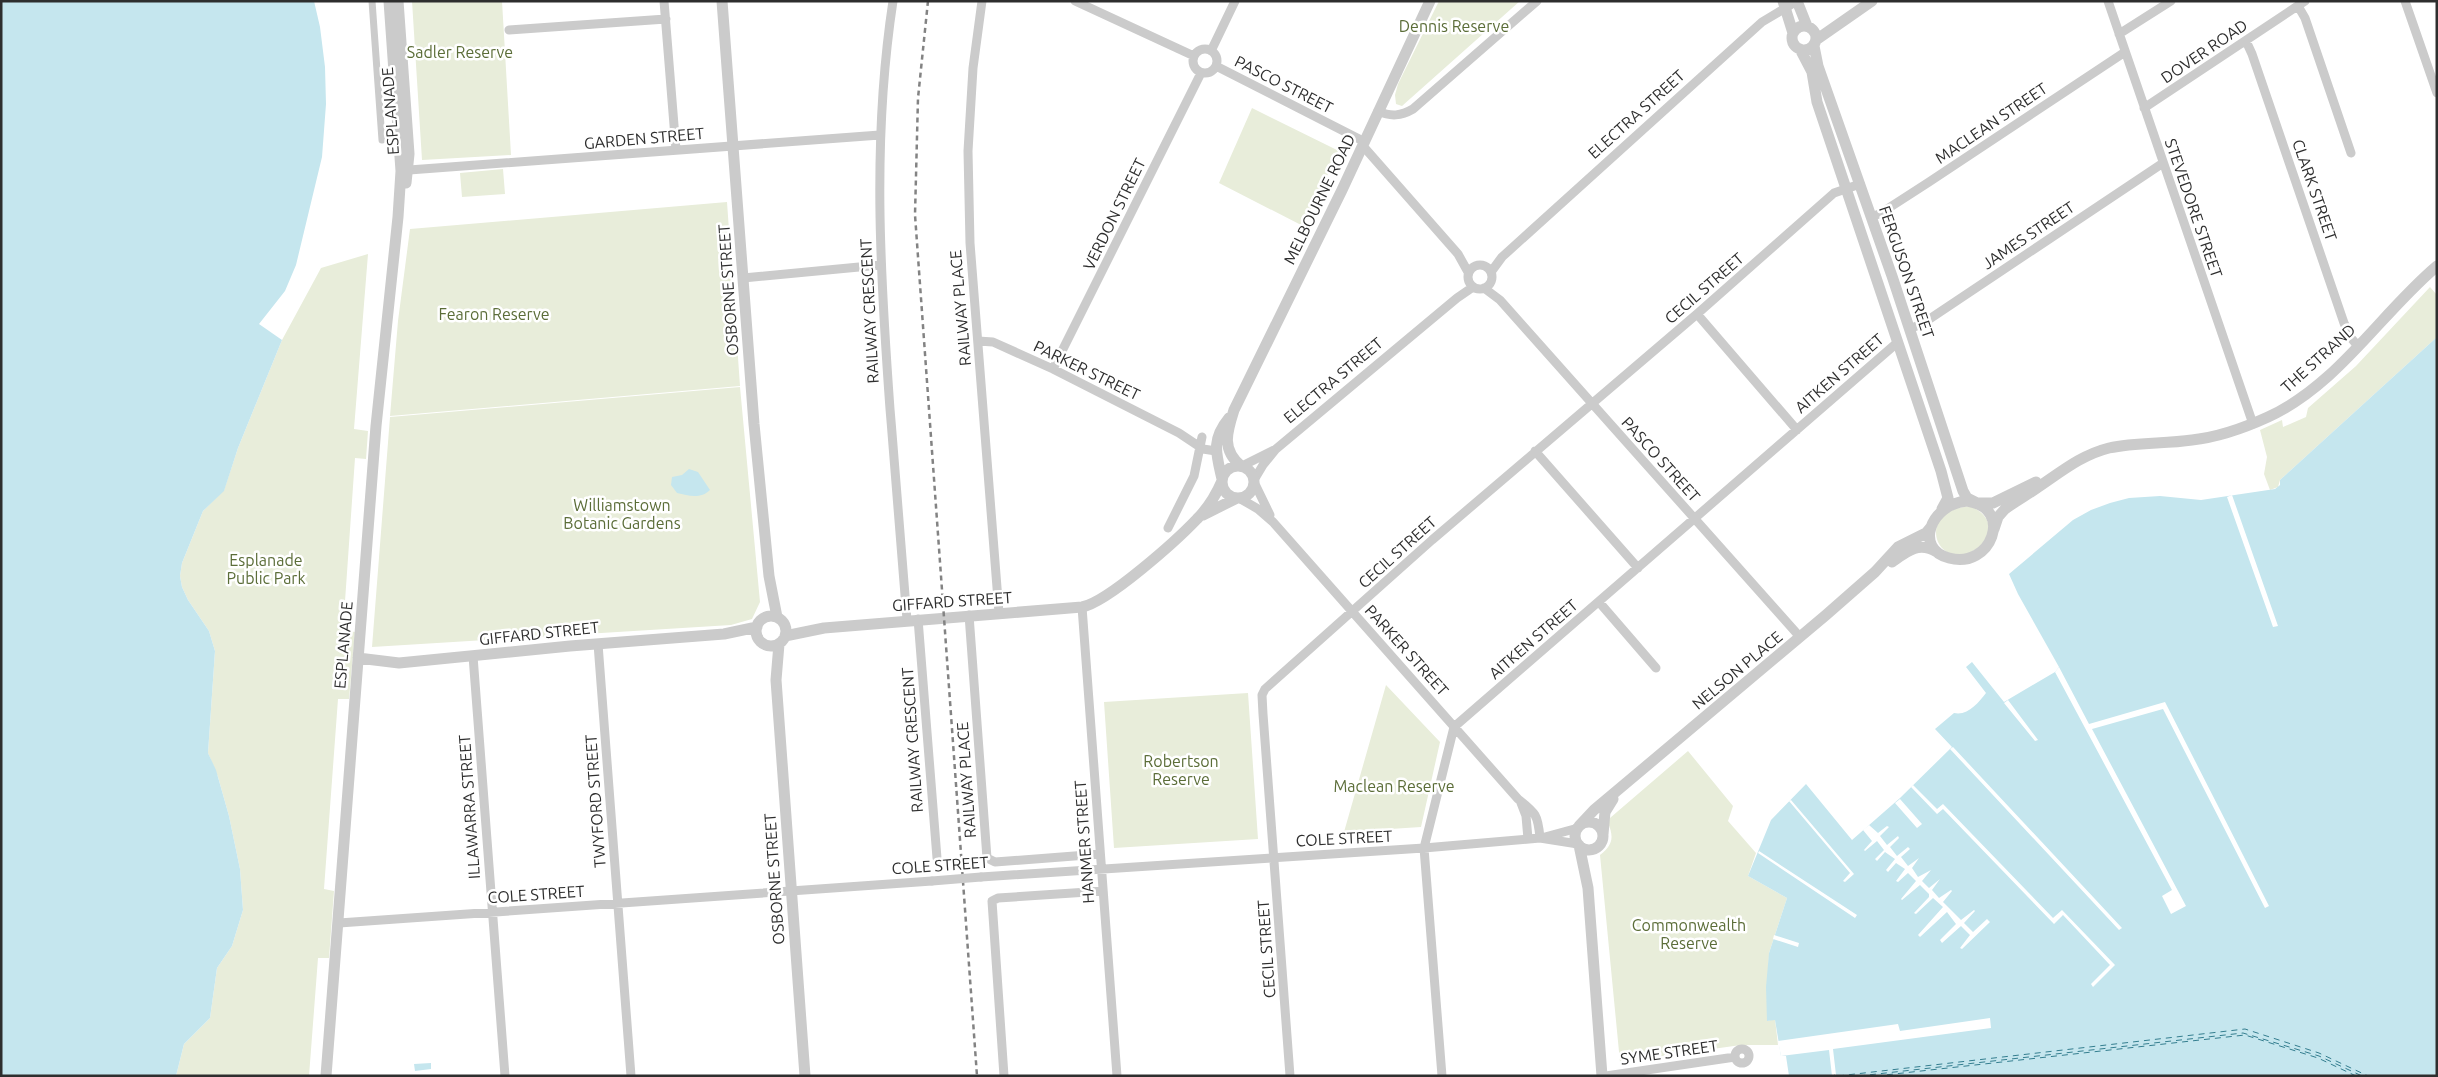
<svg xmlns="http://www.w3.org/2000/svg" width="2438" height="1077" font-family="Ubuntu,sans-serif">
<rect width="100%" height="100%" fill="#fff"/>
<path fill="#e8edda" d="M412,1H502L511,155L422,160Z
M1439,1H1520L1402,106L1396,104L1395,95L1398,84Z
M1252,108L1339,151L1303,226L1219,183Z
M503,169L505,194L462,197L460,173Z
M727,202L740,386L390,416L398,321L410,229Z
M368,254L354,429L368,431L366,459L355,458L343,630L355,632L349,699H338L324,889L334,891L329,958H318L309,1076H176L184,1044L210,1018L217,968L232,946L243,910L240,869L229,816L218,777L208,753L215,651L209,631L188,600L182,587L180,576L182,563L203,511L224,490L238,448L282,340L321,268Z
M2430,287L2437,295V337L2280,480L2278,487L2270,490L2264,474L2267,457L2260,430L2282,420L2283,427L2306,417L2308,408L2356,366Z
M740,387L760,602L752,619L731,625L372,647L390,417Z
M1970,506C2016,526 1966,571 1943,549C1931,537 1935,517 1951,511C1956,508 1964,507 1970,506Z
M1386,685L1440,742L1421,827L1344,832Z
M1248,693L1258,839L1114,848L1104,702Z
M1688,751L1733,806L1728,821L1756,853L1748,876L1787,898L1769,953L1767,1021L1775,1019L1778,1045H1741L1620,1062L1600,855C1613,845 1614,837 1608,823L1610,818Z"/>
<path fill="#c5e6ee" d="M1,1H314L320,27L325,67L326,104L322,157L296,265L285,291L259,324L282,340L238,448L224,491L203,511L182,563L180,576L182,587L188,600L209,631L215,651L208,753L216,770L229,816L240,869L243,910L232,946L217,968L210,1018L184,1044L176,1076H1Z
M2437,337V1076H1789L1786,1056H1781L1775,1020L1767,1021L1766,987L1769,953L1787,898L1748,876L1771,820L1806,784L1852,840L1900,798L1952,747L1935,729L1954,713C1968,716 1978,703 1986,693L1966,667L1972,662L2004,702L2055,672L2059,667L2018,594L2009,574L2073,520L2091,510L2110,503L2129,498L2160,496L2201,500L2275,489L2280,485V480Z
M689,469L698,472L710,490C701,499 689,496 677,493L671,485L672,477L682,475Z
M431,1063V1069L415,1071L414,1064Z"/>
<path fill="#fff" d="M2232,495L2278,626L2273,627L2227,497Z
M2059,667L2089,724L2165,702L2269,906L2265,908L2163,709L2092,729L2186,906L2171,914L2162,896L2172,890L2055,672Z
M2008,700L2038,740L2035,741L2004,703Z
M1953,747L2122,928L2119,930L1950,749Z
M1913,785L1937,809L1943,804L2053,918L2062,910L2115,965L2093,987L2091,984L2110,965L2063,915L2054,924L1943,809L1937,814L1911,787Z
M1900,799L1922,824L1917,828L1895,803Z
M1791,800L1854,874L1845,882L1843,881L1850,873L1789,801Z
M1869,825L1878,833L1887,826L1889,827L1880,836L1887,845L1898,836L1899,838L1890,847L1897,856L1908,847L1910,849L1901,857L1908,866L1919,858L1912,868L1918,877L1931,870L1922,881L1929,888L1940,879L1932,890L1939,898L1951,890L1952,891L1943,902L1961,920L1974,910L1975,911L1964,923L1973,932L1987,919L1990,922L1962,949L1960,948L1970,935L1961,926L1942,943L1940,940L1956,924L1947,912L1920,937L1918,935L1943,907L1933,898L1916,914L1914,913L1929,897V894L1920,885L1902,900L1901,899L1916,881L1908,873L1898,882L1896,881L1905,869L1896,863L1888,872L1886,870L1895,859L1885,852L1877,861L1875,859L1884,850L1877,841L1865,851L1864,850L1872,841L1863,830Z
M1759,851L1857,915L1855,918L1758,853Z
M1774,935L1799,943L1798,947L1773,939Z
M1990,1018L1991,1028L1833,1049L1836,1075L1832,1076L1829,1050L1781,1056L1778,1041L1898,1024L1900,1031Z"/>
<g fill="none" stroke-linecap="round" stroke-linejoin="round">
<path stroke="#347e8f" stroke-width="1" stroke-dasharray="6 5" stroke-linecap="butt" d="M1834,1075L1836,1076
M1838,1076L2245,1029L2319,1053L2368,1076
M1859,1076L2243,1033L2319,1056L2362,1076
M1876,1076L2245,1035L2318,1058L2356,1076"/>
<path stroke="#cbcbcb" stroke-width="7" d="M372,1L382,140"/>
<path stroke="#cbcbcb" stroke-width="9" d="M664,1L676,150
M893,1C872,138 880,271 890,409C896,479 901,549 907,620
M982,1L973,68L968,151L970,243L999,613
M1075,1L1194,56
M2108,1L2253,424
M2405,1L2437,93
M2298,6L2305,18L2351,153
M509,30L666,19
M2119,34L2171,1
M2246,41L2252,54L2344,323L2351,338L2358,346
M1193 61a12 12 0 1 1 24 0a12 12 0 1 1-24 0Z
M1211,51L1235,1
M1216,66L1365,142
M2144,108L2305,1
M1378,111C1391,117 1401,116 1413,109L1537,1
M1363,146L1458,254L1468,272
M409,170L880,135
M1872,217L1881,213L1929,182L2125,52
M1468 277a12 12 0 1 1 24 0a12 12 0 1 1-24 0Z
M1491,272L1502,257L1762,22L1797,1
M743,278L880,265
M1484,288L1500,300L1800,637
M1697,314L1797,430
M1910,329L1925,322L2163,163
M978,341L993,342L1053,369L1179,433L1203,449L1216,451
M1053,369L1201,73
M1535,451L1638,568
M1242,466L1274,450
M1254,480L1263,465L1276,449L1457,298L1473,287
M1254,482L1270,515
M1239,498L1258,509L1273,522L1518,799C1536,813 1538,815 1540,838
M1168,528L1194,476L1202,437
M1599,602L1656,668
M1082,607L1117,1076
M969,615L987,858L995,862L1100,854
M918,619L937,858
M598,644L631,1076
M473,656L505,1076
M1521,803L1526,816L1528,839
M1545,837L1578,828
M981,877L1424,848L1540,838L1578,844
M339,923L932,881
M1735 1056a7 7 0 1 1 14 0a7 7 0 1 1-14 0Z
M1004,1076L992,901L998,898L1103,891
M1290,1076L1263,714L1262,695L1265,689L1432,540L1697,314L1834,193L1860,184
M1442,1076L1424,848L1454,727L1898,342
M1606,1076L1735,1057"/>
<path stroke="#cbcbcb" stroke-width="11" d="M398,1L409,154L406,183
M722,1L754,424L769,576L777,617
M1783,1L1793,33
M1797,1L1807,26
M1792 38a12 12 0 1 1 24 0a12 12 0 1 1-24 0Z
M1816,40L1872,1
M1814,46L1818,66L1892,276L1963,491L1967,498L1977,503
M1800,49L1812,72L1817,102L1941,471L1948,498L1942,509
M1222 482a16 16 0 1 1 32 0a16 16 0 1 1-32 0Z
M1241,466C1221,449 1227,432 1234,410L1342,190L1430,1
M1222,479C1216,453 1211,440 1229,418
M1967,501C2015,508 1991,570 1949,558C1914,549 1930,504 1967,501Z
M1978,503H1993L2036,482
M1203,515L1237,498
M1994,529L1998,517L2005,509C2016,501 2027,495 2037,488C2061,472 2081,455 2109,448C2136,442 2165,444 2192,440C2219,437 2244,428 2268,417C2338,385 2380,314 2437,266
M1892,562C1907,551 1919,541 1937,552
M756 631a15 15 0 1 1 30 0a15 15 0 1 1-30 0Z
M785,636L824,628L1082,607C1108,602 1177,540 1197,519C1208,508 1216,495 1222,481
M779,644L776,680L805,1076
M358,658L399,663L570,646L724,634L757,627
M1575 836a14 14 0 1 1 28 0a14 14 0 1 1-28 0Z
M1579,826L1594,810L1826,615L1875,572L1898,547L1926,533L1931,527
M1603,834L1605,812L1613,799
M1579,845L1588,888L1602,1076
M326,1076L376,426L398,217L401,171L389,1"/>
<path stroke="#838383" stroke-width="2.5" stroke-dasharray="5 4" stroke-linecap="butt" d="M928,1L918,98L915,215L977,1076"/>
<path stroke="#cbcbcb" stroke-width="9" d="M932,881L981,877"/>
</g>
<g text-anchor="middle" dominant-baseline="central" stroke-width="5" stroke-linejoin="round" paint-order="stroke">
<g font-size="16" fill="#5b6d38" stroke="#fff">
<text x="1454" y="26">Dennis Reserve</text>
<text x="460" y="52">Sadler Reserve</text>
<text x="494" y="314">Fearon Reserve</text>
<text x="622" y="505">Williamstown<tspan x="622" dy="18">Botanic Gardens</tspan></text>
<text x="266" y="560">Esplanade<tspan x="266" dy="18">Public Park</tspan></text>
<text x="1181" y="761">Robertson<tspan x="1181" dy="18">Reserve</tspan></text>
<text x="1394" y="786">Maclean Reserve</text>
<text x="1689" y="925">Commonwealth<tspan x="1689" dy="18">Reserve</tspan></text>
</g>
<g font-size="16" fill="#2e2e2e" stroke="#fff">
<text transform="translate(2204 51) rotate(-34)">DOVER ROAD</text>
<text transform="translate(1284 84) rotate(27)">PASCO STREET</text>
<text transform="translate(390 111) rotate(-94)">ESPLANADE</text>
<text transform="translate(1636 114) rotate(-42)">ELECTRA STREET</text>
<text transform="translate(1991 123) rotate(-34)">MACLEAN STREET</text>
<text transform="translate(644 138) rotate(-5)">GARDEN STREET</text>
<text transform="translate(2315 190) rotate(71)">CLARK STREET</text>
<text transform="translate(1319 199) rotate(-64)">MELBOURNE ROAD</text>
<text transform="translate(2194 208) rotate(71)">STEVEDORE STREET</text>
<text transform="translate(1114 214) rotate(-64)">VERDON STREET</text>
<text transform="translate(2028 235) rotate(-34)">JAMES STREET</text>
<text transform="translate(1907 272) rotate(71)">FERGUSON STREET</text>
<text transform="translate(1704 288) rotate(-41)">CECIL STREET</text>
<text transform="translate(728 290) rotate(-94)">OSBORNE STREET</text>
<text transform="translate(960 308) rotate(-95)">RAILWAY PLACE</text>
<text transform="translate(869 311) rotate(-93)">RAILWAY CRESCENT</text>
<text transform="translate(2318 358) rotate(-42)">THE STRAND</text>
<text transform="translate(1087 370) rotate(26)">PARKER STREET</text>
<text transform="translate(1839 373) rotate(-41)">AITKEN STREET</text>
<text transform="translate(1333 380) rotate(-40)">ELECTRA STREET</text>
<text transform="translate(1661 459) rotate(48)">PASCO STREET</text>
<text transform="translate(1397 552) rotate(-42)">CECIL STREET</text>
<text transform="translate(952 601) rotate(-4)">GIFFARD STREET</text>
<text transform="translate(539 633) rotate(-6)">GIFFARD STREET</text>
<text transform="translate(1533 639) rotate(-41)">AITKEN STREET</text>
<text transform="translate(343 645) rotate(-85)">ESPLANADE</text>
<text transform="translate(1407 650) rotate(48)">PARKER STREET</text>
<text transform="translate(1737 670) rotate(-40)">NELSON PLACE</text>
<text transform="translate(912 740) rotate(-94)">RAILWAY CRESCENT</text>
<text transform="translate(966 780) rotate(-94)">RAILWAY PLACE</text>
<text transform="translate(595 801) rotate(-94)">TWYFORD STREET</text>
<text transform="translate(469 807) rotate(-94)">ILLAWARRA STREET</text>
<text transform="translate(1344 838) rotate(-3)">COLE STREET</text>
<text transform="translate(1084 842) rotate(-94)">HANMER STREET</text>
<text transform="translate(940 865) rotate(-4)">COLE STREET</text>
<text transform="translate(774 879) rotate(-94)">OSBORNE STREET</text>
<text transform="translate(536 894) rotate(-4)">COLE STREET</text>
<text transform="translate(1266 949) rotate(-94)">CECIL STREET</text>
<text transform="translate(1669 1052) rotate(-8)">SYME STREET</text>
</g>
</g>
<rect width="2438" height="1077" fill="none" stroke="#2e2e2e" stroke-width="5"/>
</svg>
